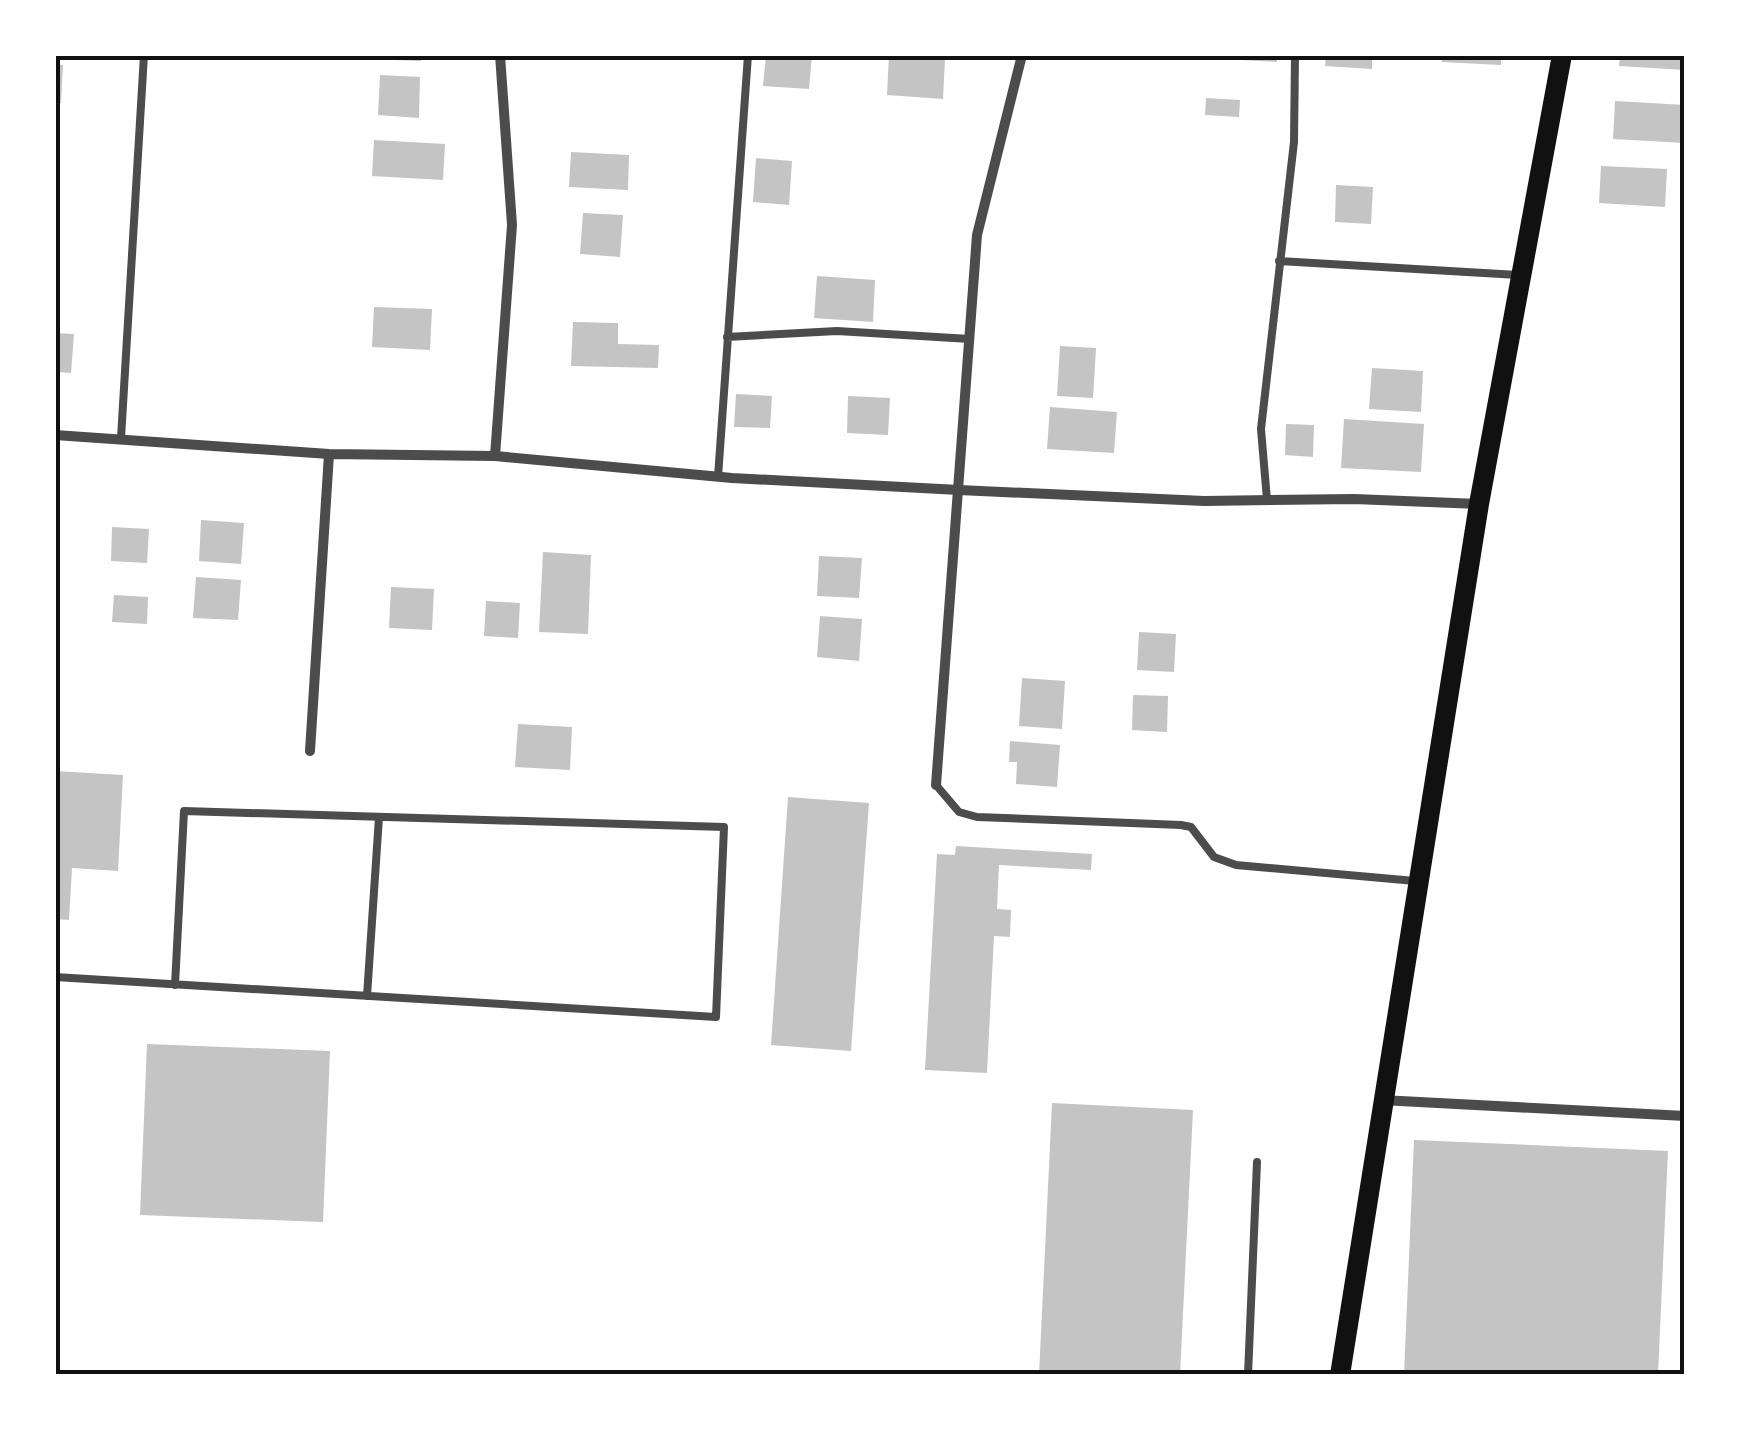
<svg xmlns="http://www.w3.org/2000/svg" width="1740" height="1430" font-family="Rubik,sans-serif">
<rect width="100%" height="100%" fill="#fff"/>
<path fill="#c4c4c4" d="M367,55H421V61L366,59Z
M766,55L812,56L809,89L763,86Z
M889,55L945,59L943,99L887,95Z
M1241,55H1277V62L1241,60Z
M1326,55H1372V69L1325,66Z
M1443,55H1501V65L1442,62Z
M1620,55H1685V70L1619,66Z
M55,64L63,65L61,103H55Z
M380,75L420,77L419,118L378,115Z
M1206,98L1240,100L1239,117L1205,115Z
M1615,101L1685,105V143L1613,139Z
M374,140L445,144L443,180L372,176Z
M571,152L629,155L628,190L569,187Z
M756,158L792,161L789,205L753,202Z
M1601,166L1667,169L1665,207L1599,203Z
M1336,185L1373,187L1371,224L1335,222Z
M583,213L623,215L620,257L580,254Z
M817,276L875,280L873,322L814,318Z
M374,307L432,309L430,350L372,347Z
M573,322L618,323V344L659,345L658,368L571,366Z
M55,333L74,334L71,373L55,372Z
M1060,346L1096,348L1093,398L1057,396Z
M1372,368L1423,371L1421,412L1369,409Z
M736,394L772,396L770,428L734,427Z
M848,396L890,398L888,435L847,433Z
M1050,407L1117,412L1114,453L1047,449Z
M1344,419L1424,424L1421,472L1341,468Z
M1286,424L1314,425L1313,457L1285,455Z
M201,520L244,523L241,564L199,561Z
M112,527L149,529L147,563L111,561Z
M543,552L591,555L588,634L539,632Z
M819,556L862,558L859,598L817,596Z
M196,577L241,580L238,620L193,618Z
M391,587L434,589L432,630L389,628Z
M114,595L148,597L147,624L112,622Z
M486,601L520,603L518,638L484,636Z
M820,616L862,619L859,661L817,657Z
M1139,632L1176,634L1174,672L1137,670Z
M1022,678L1065,681L1062,729L1019,726Z
M1133,695L1168,696L1167,732L1132,730Z
M518,724L572,727L570,770L515,767Z
M1010,741L1060,745L1057,787L1016,784L1017,762H1009Z
M55,771L123,775L118,871L72,868L69,920L55,919Z
M788,797L869,803L851,1051L771,1045Z
M956,846L1092,854L1091,870L999,865L997,909L1011,910L1010,937L994,936L987,1073L925,1070L937,854L955,855Z
M147,1044L330,1051L323,1222L140,1215Z
M1052,1103L1193,1110L1180,1375H1039Z
M1414,1140L1668,1151L1658,1375H1404Z"/>
<g fill="none" stroke-linecap="round" stroke-linejoin="round">
<path stroke="#4c4c4c" stroke-width="8" d="M1279,261L1518,275
M727,337L837,331L970,339
M121,438L144,55
M718,477L748,55
M1267,500L1261,429L1294,142L1295,55
M936,785L959,812L977,817L1181,825L1191,827L1214,857L1236,865L1415,881
M55,977L716,1017L724,827L184,811L175,985
M367,996L379,817
M1248,1375L1257,1162"/>
<path stroke="#4c4c4c" stroke-width="10" d="M55,435L329,454L495,456L732,478L959,490L1204,501L1354,499L1479,504
M495,456L512,225L500,55
M310,751L329,454
M936,785L977,235L1022,55
M1381,1100L1685,1116"/>
<path stroke="#111" stroke-width="20" d="M1340,1375L1479,504L1562,55"/>
</g>
<rect width="1740" height="1430" fill="none" stroke="#ffffff" stroke-width="115"/>
<rect x="58" y="58" width="1624" height="1314" fill="none" stroke="#111" stroke-width="4"/>
</svg>
